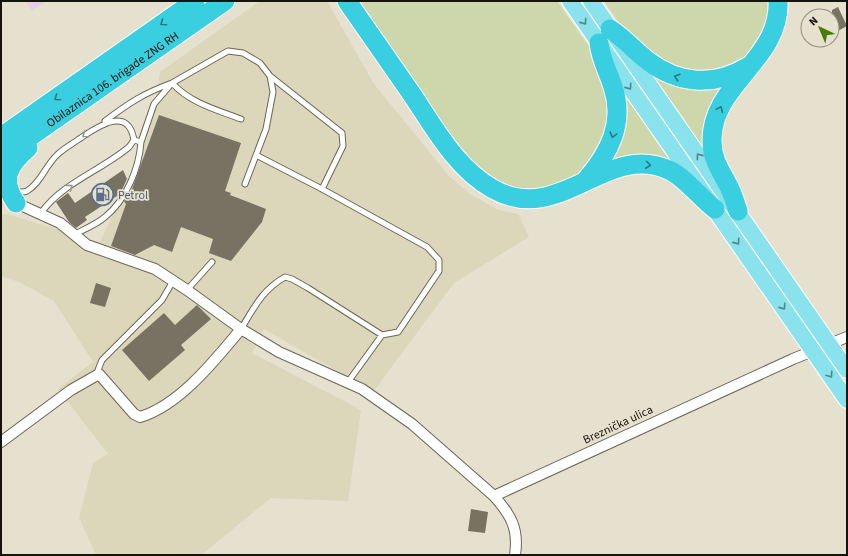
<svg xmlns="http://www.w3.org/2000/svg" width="848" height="556" font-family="'Source Sans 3',sans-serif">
<rect width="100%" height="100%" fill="#e6e1ce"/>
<path fill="#e2d1e2" d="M25,1H47L32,11Z"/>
<path fill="#dcd6bb" d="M260,1H327L374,84L449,176L470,194L498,210L518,214L529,237L454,283L373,392L264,329L252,353L361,410L348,501L271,498L201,555H96L79,518L93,463L108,454L58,389L93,362L54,301L19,282L1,276V214L10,215L100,242L114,212L129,192L154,114L160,72Z"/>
<path fill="#cdd7ab" d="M353,1H557L597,58L613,119L584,178L523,195L475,171Z
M604,1H775L753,58L696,79L635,45Z
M643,66L732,80L705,155Z
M621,83L680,169H605Z"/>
<path fill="#777261" d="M838,7L847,26L836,32L832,24V10Z
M159,115L241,143L225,191L231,193L230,195L266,209L262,222L231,261L209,253L213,239L181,227L172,252L154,245L135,255L111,246L126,204L124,201L132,189Z
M123,170L127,179L120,194L85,217L87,220L76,228L69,222L56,202L68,193L75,203Z
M96,283L111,288L105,307L90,303Z
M197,305L211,319L181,345L185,350L149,381L122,350L164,313L175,325Z
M471,509L488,512L485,533L468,531Z"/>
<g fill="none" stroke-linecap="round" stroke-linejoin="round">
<defs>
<path id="lane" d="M270,76L342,133L343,146L322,189
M105,121C129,103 144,93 172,83C190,103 217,110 241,119
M141,142L154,104L172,83L228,51L243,53L260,63L270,76L273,92L266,129L245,184
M256,155L322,189L427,247L439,260V271L398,332L382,335L348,382
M15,191C19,192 23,193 27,191C40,184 46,165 57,155C63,149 72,144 79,139C96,128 128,104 134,140L129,147C102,170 62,183 41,213
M75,234C85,229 97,224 105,217C126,200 139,169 141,142L134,140
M187,290L212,262
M241,329C254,308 262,290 285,277L292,279L308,288L382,335
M99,374L98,370L102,360L162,300L173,281"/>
<path id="street" d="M16,203L60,223L87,245L155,269L187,290L241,329L279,352L362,389L412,424L494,496
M1,442L71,390L99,374L134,414L140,417C180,405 215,360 241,329
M515,555C519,529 511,515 494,496L793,359L847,337"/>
<path id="primary" d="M570,1L847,400
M591,1L847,370"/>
<g id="highway">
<path d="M347,1C369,33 391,64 413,96C435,129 457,169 493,189C560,227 606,141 669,170C686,178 700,198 715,209"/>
<path d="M610,29C624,38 635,51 648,61C678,84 714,87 747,67"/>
<path d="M1,137L195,1"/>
<path id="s1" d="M1,157L225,1"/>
<path d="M587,179C609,153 625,123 613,87C608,71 601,60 599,43"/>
<path d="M16,203C0,180 8,165 28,148"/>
<path d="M738,211C735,202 732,191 727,183C719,168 712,158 712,141C711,84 781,60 778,1"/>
</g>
</defs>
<use href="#lane" stroke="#6b6656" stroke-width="7"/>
<use href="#street" stroke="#6b6656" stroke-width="12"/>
<use href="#primary" stroke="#fff" stroke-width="18"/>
<use href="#highway" stroke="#fff" stroke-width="21"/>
<use href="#lane" stroke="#fff" stroke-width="5"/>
<use href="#street" stroke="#fff" stroke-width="10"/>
<use href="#primary" stroke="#89e2ec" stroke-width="16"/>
<use href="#highway" stroke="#3acfe0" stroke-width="19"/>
</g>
<defs><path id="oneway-chevron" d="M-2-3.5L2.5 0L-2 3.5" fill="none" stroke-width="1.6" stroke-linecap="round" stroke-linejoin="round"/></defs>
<g stroke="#558587">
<use href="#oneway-chevron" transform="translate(584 22) rotate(55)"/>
<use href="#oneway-chevron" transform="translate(629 87) rotate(55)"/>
<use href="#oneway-chevron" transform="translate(699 156) rotate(-125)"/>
<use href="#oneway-chevron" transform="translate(737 242) rotate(55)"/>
<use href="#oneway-chevron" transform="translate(783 307) rotate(55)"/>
<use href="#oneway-chevron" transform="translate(830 375) rotate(56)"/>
</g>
<g stroke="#297a81">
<use href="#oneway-chevron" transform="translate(163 23) rotate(145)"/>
<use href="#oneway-chevron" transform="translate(677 77) rotate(-162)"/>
<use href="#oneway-chevron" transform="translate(57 98) rotate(145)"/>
<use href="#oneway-chevron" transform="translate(720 109) rotate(-66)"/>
<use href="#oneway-chevron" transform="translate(613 135) rotate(105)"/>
<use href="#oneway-chevron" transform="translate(648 165) rotate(7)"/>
</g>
<g stroke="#969592">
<use href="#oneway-chevron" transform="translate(85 135) rotate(145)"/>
<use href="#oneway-chevron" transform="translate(70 187) rotate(-36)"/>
</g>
<defs>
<symbol id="fuel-ring" viewBox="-11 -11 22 22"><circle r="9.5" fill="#e6e1ce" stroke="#5c6f8a" stroke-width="1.5"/><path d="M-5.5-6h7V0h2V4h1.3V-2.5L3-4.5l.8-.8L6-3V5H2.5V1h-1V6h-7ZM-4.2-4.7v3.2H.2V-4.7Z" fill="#5c6f8a"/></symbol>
</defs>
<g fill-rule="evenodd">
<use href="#fuel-ring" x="90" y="182" width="25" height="25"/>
</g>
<g text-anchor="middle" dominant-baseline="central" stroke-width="3.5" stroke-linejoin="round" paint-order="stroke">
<g font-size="12" fill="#15130c" stroke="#e6e1ce">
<text stroke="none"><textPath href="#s1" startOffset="136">Obilaznica 106. brigade ZNG RH</textPath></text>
<text transform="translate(618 425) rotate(-25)">Breznička ulica</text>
</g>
<g font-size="12" fill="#4e5e75" stroke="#e6e1ce" text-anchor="start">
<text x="118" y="195">Petrol</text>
</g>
</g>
<rect width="848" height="556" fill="none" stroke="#15130c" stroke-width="4"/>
<g transform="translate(820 28) rotate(316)"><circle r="19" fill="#e6e1ce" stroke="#928f80"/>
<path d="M0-3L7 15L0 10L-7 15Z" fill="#4a7b07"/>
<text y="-6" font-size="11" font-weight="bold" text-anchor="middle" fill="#15130c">N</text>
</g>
</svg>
